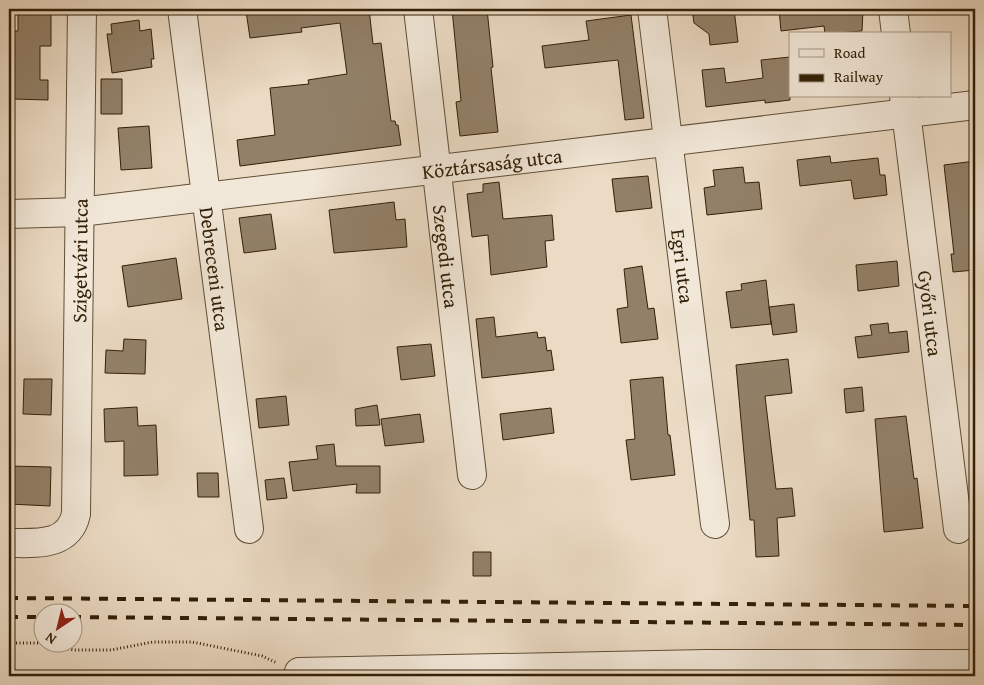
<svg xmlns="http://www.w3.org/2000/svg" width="984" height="685" font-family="'Gentium Book Plus',serif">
<rect width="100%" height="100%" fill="#ebdbc4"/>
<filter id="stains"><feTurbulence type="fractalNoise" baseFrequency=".004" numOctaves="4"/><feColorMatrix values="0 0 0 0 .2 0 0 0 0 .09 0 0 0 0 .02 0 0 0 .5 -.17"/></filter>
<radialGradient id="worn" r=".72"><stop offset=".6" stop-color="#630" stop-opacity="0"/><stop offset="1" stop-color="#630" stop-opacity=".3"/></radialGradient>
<path fill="#928169" stroke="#322007" d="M51,9V46H40V80H48V100L13,99V31H18V10Z
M265,9H369L373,44L381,43L391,121H395L396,125H398L401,145L240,166L237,140L275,135L270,88L309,84L308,80L347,74L340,23L301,28L302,32L250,38L246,11Z
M452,9H487L493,67L491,68L498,132L460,136L456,102L461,101Z
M692,9H734L738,42L710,45L709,34L694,23Z
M779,9H863L862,31L825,34L824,26L781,31Z
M631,15L644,118L625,120L618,60L545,68L542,46L589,40L586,21Z
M139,20L140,31L151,29L154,59H151L152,67L112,73L107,34H112L111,24Z
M790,57V100L765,103V100L706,107L702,70L724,68L726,83L763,78L761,60Z
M101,79H122V114H101Z
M149,126L152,168L121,170L118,128Z
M830,156L831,163L878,158L880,175H885L887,195L854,199L851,180L800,186L797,160Z
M975,161V270L953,272L951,254H954L944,165Z
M743,167L745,183L759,182L762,209L707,215L704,188L715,186L713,170Z
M648,176L652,208L616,212L612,179Z
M499,182L503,219L552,215L554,240L545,241L547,267L491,275L488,235L472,237L467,194L483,192V184Z
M394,202L396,220L405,219L407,247L334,253L329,210Z
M271,214L276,249L244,253L239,218Z
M176,258L182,299L128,307L122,266Z
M897,261L899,286L858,291L856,265Z
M642,266L648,309L654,308L658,339L621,343L617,309L628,307L624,269Z
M766,280L771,324L731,328L726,292L742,290L741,284Z
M794,304L797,332L773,335L769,307Z
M494,317L496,337L537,332L538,338L545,337L547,351L551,350L554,370L482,378L476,319Z
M888,323L889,333L907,331L909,352L858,358L855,337L872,335L870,325Z
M124,339L146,340L145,374L105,373L106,350L123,351Z
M431,344L435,376L401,380L397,347Z
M788,359L792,393L765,396L776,489L792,488L795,516L777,518L779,556L756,557L754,520H750L736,365Z
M663,377L668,435H670L675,475L631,480L626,440L635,439L630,380Z
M24,379H52L51,415L23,414Z
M862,387L864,411L846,413L844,389Z
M286,396L289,425L259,428L256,399Z
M377,405L380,425L356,426L355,409Z
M137,407L138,426L156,425L158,475L124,476V441L105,442L104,409Z
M551,408L554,433L503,440L500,414Z
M420,414L424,442L385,446L381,419Z
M906,416L914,479L917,478L923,528L884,532L875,419Z
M334,444L336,466H380V493H356L357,484L293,491L289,462L318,459L316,446Z
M9,466L51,467L50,506L9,504Z
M197,473H218L219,497H198Z
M284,478L287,498L267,500L265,480Z
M473,552H491V576H473Z"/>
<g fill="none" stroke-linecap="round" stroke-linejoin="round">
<defs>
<g id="minor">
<path id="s1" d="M182,9L249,529"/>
<path id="s2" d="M418,9L472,475"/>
<path id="s3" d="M652,9L715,524"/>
<path d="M893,9L896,34"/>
<path id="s4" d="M904,96L958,529"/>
<path id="s5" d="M9,214L80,212L975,105"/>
<path id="s6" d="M9,543C35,543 69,547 76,514L82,9"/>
<path d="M299,672L705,664H975"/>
</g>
</defs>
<use href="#minor" stroke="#604f36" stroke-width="30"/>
<path stroke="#322007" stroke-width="3" stroke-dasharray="1 2.5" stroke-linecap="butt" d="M9,643H39L74,650H111L153,642H192L262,656L277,663"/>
<use href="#minor" stroke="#f2e8d9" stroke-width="28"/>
<path stroke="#322007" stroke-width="4" stroke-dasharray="9 9" stroke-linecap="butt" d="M9,598L975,606
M9,617H42
M72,617L975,625"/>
</g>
<g text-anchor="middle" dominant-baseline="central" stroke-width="5" stroke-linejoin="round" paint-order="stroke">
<g font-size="20" fill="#322007" stroke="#f2e8d9">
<text stroke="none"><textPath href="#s5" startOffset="486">Köztársaság utca</textPath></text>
<text stroke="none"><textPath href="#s2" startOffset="249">Szegedi utca</textPath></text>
<text stroke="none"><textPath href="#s6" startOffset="334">Szigetvári utca</textPath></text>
<text stroke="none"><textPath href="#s3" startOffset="259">Egri utca</textPath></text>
<text stroke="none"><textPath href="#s1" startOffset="262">Debreceni utca</textPath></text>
<text stroke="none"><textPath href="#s4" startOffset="219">Győri utca</textPath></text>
</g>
</g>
<rect width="984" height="685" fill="none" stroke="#ebdbc4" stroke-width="30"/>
<rect x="10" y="10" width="964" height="665" fill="none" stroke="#322007" stroke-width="2.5"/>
<rect x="15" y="15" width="954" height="655" fill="none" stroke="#322007"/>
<rect x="789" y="32" width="162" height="65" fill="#f2e8d9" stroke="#a59885"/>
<rect x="799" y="49" width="25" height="8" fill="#f2e8d9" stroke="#a59885"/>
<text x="834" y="58" font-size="15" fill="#322007">Road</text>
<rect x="799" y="74" width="25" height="8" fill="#322007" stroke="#a59885"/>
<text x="834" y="82" font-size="15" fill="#322007">Railway</text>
<g transform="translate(58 628) rotate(215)"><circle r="24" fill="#f2e8d9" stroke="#a59885"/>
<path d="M0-4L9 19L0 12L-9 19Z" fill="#8f2418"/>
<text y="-8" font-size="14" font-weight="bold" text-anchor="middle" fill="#322007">N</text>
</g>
<rect width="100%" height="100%" filter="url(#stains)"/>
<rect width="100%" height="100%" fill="url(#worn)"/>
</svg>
